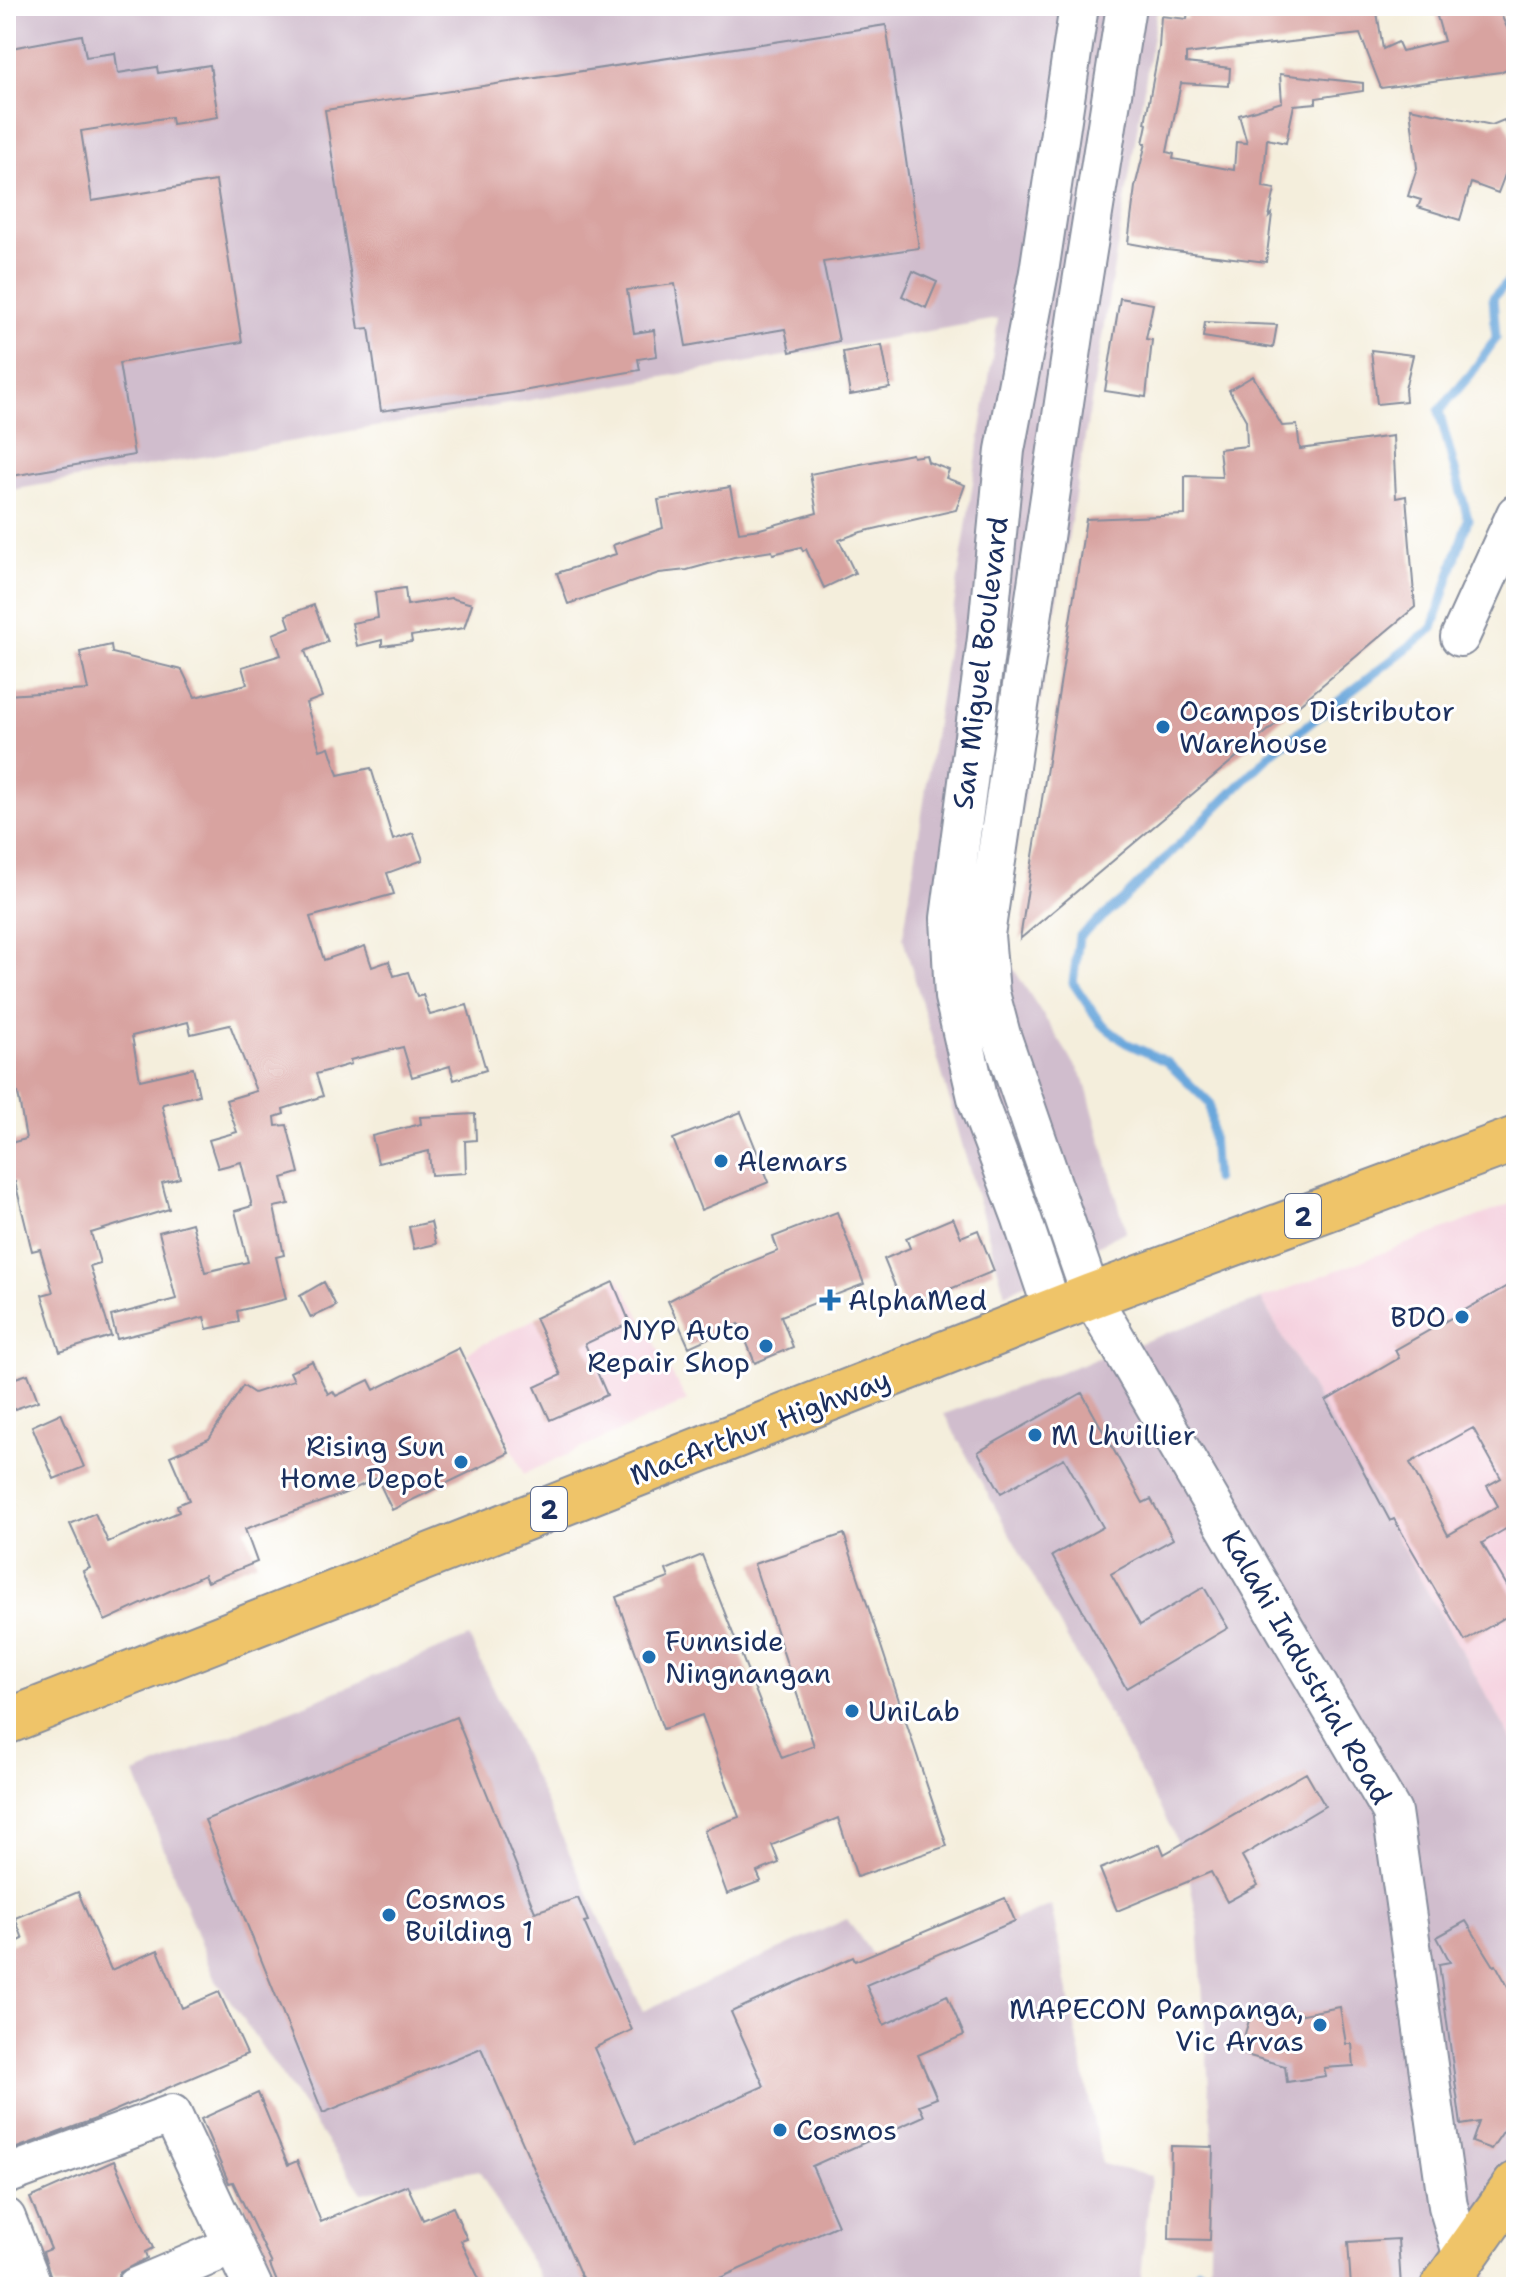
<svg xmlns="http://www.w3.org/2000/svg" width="1522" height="2293" font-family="'Shantell Sans',sans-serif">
<rect width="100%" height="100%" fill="#fff"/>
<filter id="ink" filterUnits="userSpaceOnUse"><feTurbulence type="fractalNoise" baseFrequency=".0125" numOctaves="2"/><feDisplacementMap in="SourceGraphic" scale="16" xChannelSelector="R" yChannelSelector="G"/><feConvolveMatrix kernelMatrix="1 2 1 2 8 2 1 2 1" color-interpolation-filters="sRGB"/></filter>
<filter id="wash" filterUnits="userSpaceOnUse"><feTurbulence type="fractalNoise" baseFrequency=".006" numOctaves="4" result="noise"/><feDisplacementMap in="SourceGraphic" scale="32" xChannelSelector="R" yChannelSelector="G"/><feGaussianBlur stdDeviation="1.8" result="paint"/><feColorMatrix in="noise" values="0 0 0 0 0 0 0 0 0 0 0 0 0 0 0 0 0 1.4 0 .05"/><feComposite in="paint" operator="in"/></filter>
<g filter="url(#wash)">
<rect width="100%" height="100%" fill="#f4eedc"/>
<path fill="#f4cfdd" d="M1516,1202V1747L1261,1299Z
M619,1278L687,1401L524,1474L467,1352Z"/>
<path fill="#d0bdcd" d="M6,6H1158L999,946L1084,1079L1126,1231L1005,1294L903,938L998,319L6,491Z
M1261,1299L1516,1747V2191L1484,2270L1495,2287H1209L1213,2147L1198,1925L1190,1882L1172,1830L944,1414Z
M469,1637L643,2011L847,1919L886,1974L1051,1905L1102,2164L1151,2176L1140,2287H545L479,2170L362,2193L212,1974L135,1774Z"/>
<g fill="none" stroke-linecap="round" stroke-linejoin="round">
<path stroke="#6aa7dc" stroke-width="9" d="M1215,1179L1210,1104L1167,1062L1126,1043L1101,1024L1073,983L1079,937L1123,900L1273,752L1433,628L1468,519L1439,411L1471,374L1496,338L1493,297L1516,274
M1198,2287L1199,2270"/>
</g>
<g id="blocks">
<path fill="#d8a3a0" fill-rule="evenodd" d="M1219,6H1276V11L1284,10V14L1351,6H1376L1383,49L1398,42L1402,51L1444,41L1434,6H1497L1516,47V65L1500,72L1381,88L1360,34L1186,54V63L1230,68L1229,86L1181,83L1167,152L1174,154L1173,159L1234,170L1236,142L1247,143L1239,115L1282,102L1280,74L1363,83V91L1316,98V103L1294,105L1286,143L1267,139L1263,187L1275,189L1269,217L1272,214L1266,262L1167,250L1128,243L1135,187L1146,143H1143L1147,124L1145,123L1159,48L1161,16L1187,19L1188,9L1219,12Z
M886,25L919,248L823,262L839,341L790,352L785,329L686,346L675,284L627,290L634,333L654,330L657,356L638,359L640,370L506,394L381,411L369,328L359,329L325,110Z
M82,35L86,57L115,53L118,73L157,67L158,73L210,65L218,117L172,124L171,117L81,131L92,201L216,181L242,342L119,363L134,455L6,477V149L11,148L6,118V49Z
M1410,108L1492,125L1504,120L1516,145V169L1508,167L1498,193L1471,183L1460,220L1418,207L1421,200L1408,196L1417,168Z
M913,271L937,282L926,308L902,296Z
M1120,298L1153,304L1146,339L1152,340L1146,397L1105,391Z
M1205,322L1277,325L1273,348L1203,337Z
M882,345L890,388L850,395L843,352Z
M1371,350L1413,355L1405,389L1406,401L1377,404Z
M1253,376L1282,426L1297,425L1300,449L1393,436L1396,498L1406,496L1415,607L1020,939L1086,519L1185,515V476L1222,477L1219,449L1247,446L1246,420L1229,390Z
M912,454L913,457L926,455L928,462L949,470L946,478L965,485L956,510L861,532L839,540L855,573L824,588L806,549L803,551L801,547L773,554L772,551L734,557L687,570L659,573L568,604L557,573L616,554L613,545L663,528L658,500L730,487L739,532L760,529L817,513L810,474Z
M405,588L407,605L451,598L472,604L464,628L411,636L412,642L382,646V640L357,646L352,623L378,618L375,592Z
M314,605L328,642L305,651L322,697L306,703L320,750L329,747L338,775L371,768L393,840L413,833L423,860L387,873L394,894L310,917L324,960L365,946L372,967L389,961L394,976L408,972L417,997L423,995L430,1015L467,1005L486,1070L454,1080L450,1066L412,1077L403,1047L350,1060L351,1064L316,1074L323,1096L283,1109L284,1114L275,1117L276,1126L287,1125L299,1173L282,1178L289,1204L274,1207L284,1255L276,1257L286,1299L237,1311L239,1322L207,1329L204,1317L117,1339L111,1316L176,1299L159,1232L192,1223L205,1272L248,1262L235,1211L252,1206L241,1162L218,1168L209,1140L237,1132L226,1100L256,1091L230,1025L191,1034L188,1022L132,1036L140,1080L193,1068L199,1095L163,1104L162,1106L180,1178L162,1183L169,1209L91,1233L100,1263L90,1266L111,1336L60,1352L42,1295L53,1292L40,1249L32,1251L15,1182L6,1184V1144L26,1139L18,1093L6,1095V695L88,690L80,652L111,645L112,653L182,670L195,697L247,684L242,667L281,655L273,634L290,627L286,615Z
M741,1112L769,1182L701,1210L673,1139Z
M475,1114L476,1140L465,1141L466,1173L431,1175L429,1151L378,1163L372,1136L421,1124L420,1117Z
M837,1212L864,1284L781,1316L793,1347L755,1363L739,1324L689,1347L668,1301L720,1274L778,1251L773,1237Z
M953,1218L961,1237L978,1230L994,1271L904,1308L884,1259L910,1248L906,1238Z
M431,1222L436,1244L414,1249L409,1227Z
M1516,1281V1539L1509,1527L1482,1543L1516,1601V1611L1465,1641L1394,1519L1390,1521L1326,1401L1399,1358L1395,1350ZM1473,1428L1501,1478L1487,1486L1498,1506L1448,1535L1410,1463Z
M324,1282L336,1306L311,1318L300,1296Z
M613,1282L630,1323L585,1344L607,1395L550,1420L535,1387L561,1375L535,1318Z
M459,1348L509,1453L392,1510L377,1478L343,1494L245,1529L257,1562L207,1582L204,1575L105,1621L83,1571L90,1568L70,1524L95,1513L108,1542L179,1512L177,1505L189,1500L170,1456L209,1439L243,1386L254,1393L294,1380L290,1372L312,1361L328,1394L333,1391L336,1396L369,1380L374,1390Z
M28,1374L38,1401L6,1412V1381Z
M1082,1393L1143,1503L1151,1499L1173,1539L1111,1574L1140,1625L1204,1587L1228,1628L1126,1688L1052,1556L1103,1527L1064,1458L1001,1493L978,1452Z
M61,1413L84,1467L54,1479L32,1426Z
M844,1534L947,1846L857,1877L838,1818L772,1845L779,1863L757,1872L761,1881L727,1894L704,1830L739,1817L702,1715L663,1729L616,1597L669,1578L666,1570L702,1555L782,1758L814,1746L754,1564Z
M456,1717L535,1912L578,1898L588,1921L584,1922L632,2030L594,2048L636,2143L764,2086L731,2012L853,1957L855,1961L1005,1898L1015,1921L866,1985L884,2025L947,1995L964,2035L918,2055L937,2098L919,2105L924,2116L812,2166L838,2225L700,2287H586L481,2048L323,2113L205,1820Z
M1306,1773L1325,1806L1242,1856L1258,1885L1227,1902L1211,1872L1117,1911L1100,1869L1160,1844L1164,1854Z
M78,1892L111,1970L158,1950L182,2008L219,1992L247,2054L95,2119L6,2152V1947L23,1939L15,1918Z
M1466,1921L1494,1966L1496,1965L1516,2001V2113L1491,2149L1472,2142L1479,2122L1461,2125L1439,1964L1450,1962L1437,1937Z
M1340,2007L1346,2044H1352L1354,2066L1324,2068L1326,2076L1287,2082L1285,2066L1239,2053L1251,2014L1291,2010L1292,2016Z
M258,2093L288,2165L297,2161L321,2222L407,2185L423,2220L453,2207L467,2239L461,2241L483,2287H279L270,2265L272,2264L233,2182L229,2183L201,2119Z
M1171,2146L1213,2147L1210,2240L1169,2239Z
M114,2161L153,2248L145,2252L147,2258L119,2273L114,2287H54L43,2252L51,2249L30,2198Z
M1398,2239L1401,2287H1351L1348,2242Z"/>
</g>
</g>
<g filter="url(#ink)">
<use href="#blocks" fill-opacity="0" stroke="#888e9d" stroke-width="2"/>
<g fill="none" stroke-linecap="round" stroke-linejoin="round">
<defs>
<path id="minor" d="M1126,6L1080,295L985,935L990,993L1001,1035L1091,1296L1392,1812L1448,2206L1464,2260
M1460,637L1516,514
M1053,1311L1021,1216L978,1102L954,997L950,918L987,638L1005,450L1039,272L1079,6
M6,2175L172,2114L253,2287
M6,2218L33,2287
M136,2287L232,2246"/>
<path id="major" d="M1443,2287L1516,2184"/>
<path id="highway" d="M6,1722L1091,1296L1516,1139"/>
</defs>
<use href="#minor" stroke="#888e9d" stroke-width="42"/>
<use href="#major" stroke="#888e9d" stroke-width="48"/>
<use href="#highway" stroke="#888e9d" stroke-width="48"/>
<use href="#minor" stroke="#fff" stroke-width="38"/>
<use href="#major" stroke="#efc469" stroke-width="44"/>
<use href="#highway" stroke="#efc469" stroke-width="44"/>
</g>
</g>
<g fill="#1f6fb2" stroke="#fff" stroke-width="3">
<circle cx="1163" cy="727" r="8"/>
<circle cx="721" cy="1161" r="8"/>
<path d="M826 1288h8v8h8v8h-8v8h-8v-8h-8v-8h8z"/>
<circle cx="1462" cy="1317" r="8"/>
<circle cx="766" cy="1346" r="8"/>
<circle cx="1035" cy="1435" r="8"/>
<circle cx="461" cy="1462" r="8"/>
<circle cx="649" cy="1657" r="8"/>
<circle cx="852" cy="1711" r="8"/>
<circle cx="389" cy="1915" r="8"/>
<circle cx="1320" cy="2025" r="8"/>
<circle cx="780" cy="2130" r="8"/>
</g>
<g text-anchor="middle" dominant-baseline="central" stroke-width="6" stroke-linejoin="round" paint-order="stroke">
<g fill="#fff" stroke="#5f6d8e" stroke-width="2">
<rect x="1285" y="1194" width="36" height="44" rx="6"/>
<rect x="531" y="1487" width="36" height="44" rx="6"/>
</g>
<g font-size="26" font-weight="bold" fill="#1b2f5e">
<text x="1303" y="1216">2</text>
<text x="549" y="1509">2</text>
</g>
<g font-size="28" fill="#1b2f5e" stroke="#fff">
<text transform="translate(980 663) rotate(-83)">San Miguel Boulevard</text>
<text transform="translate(760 1427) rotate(-21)">MacArthur Highway</text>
<text transform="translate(1307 1667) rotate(60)">Kalahi Industrial Road</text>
</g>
<g font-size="28" fill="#1b2f5e" stroke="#fff" text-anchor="start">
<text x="1179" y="711">Ocampos Distributor<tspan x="1179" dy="32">Warehouse</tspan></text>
<text x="737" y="1161">Alemars</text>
<text x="848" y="1300">AlphaMed</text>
<text x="1446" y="1317" text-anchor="end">BDO</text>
<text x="750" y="1330" text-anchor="end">NYP Auto<tspan x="750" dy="32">Repair Shop</tspan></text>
<text x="1051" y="1435">M Lhuillier</text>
<text x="445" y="1446" text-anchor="end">Rising Sun<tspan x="445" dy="32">Home Depot</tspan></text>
<text x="665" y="1641">Funnside<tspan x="665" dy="32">Ningnangan</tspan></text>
<text x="868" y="1711">UniLab</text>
<text x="405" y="1899">Cosmos<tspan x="405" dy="32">Building 1</tspan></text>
<text x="1304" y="2009" text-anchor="end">MAPECON Pampanga,<tspan x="1304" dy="32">Vic Arvas</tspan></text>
<text x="796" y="2130">Cosmos</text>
</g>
</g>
<rect width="1522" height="2293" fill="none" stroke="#fff" stroke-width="32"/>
</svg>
